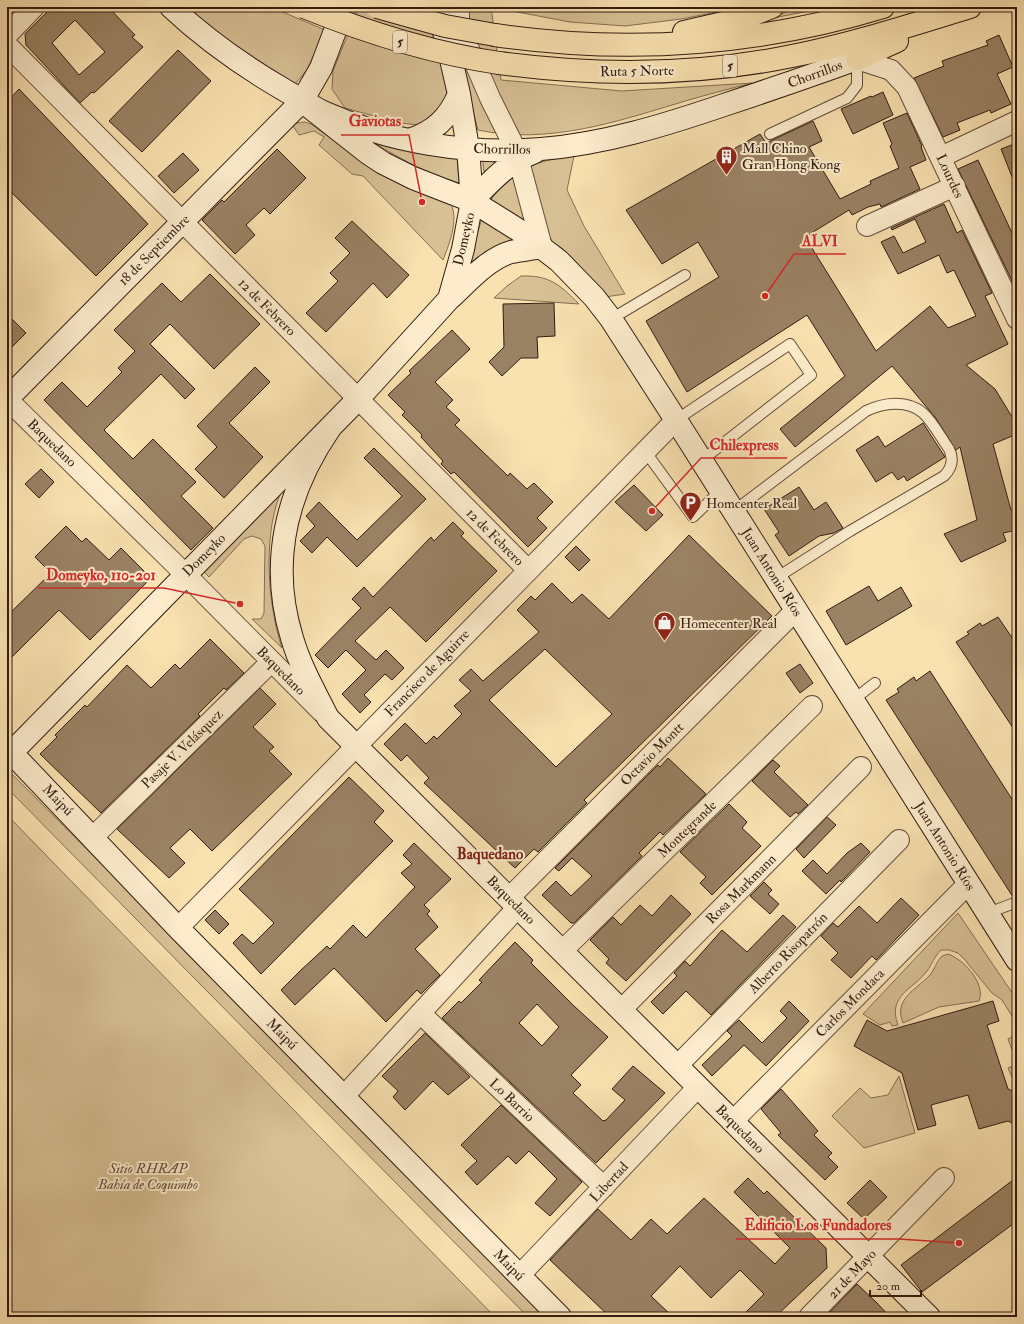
<svg xmlns="http://www.w3.org/2000/svg" width="1024" height="1324" font-family="'IM FELL Double Pica',serif">
<rect width="100%" height="100%" fill="#fae1b0"/>
<filter id="stains"><feTurbulence type="fractalNoise" baseFrequency=".005" numOctaves="4"/><feColorMatrix values="0 0 0 0 .2 0 0 0 0 .09 0 0 0 0 .02 0 0 0 .5 -.17"/></filter>
<radialGradient id="worn" r=".72"><stop offset=".6" stop-color="#630" stop-opacity="0"/><stop offset="1" stop-color="#630" stop-opacity=".3"/></radialGradient>
<path fill="#d8c095" stroke="#856e54" d="M183,7H271L325,30L307,70L295,84L248,57Z
M359,7H425L445,74L447,97L442,111L419,125L399,123L345,108L332,89L333,71Z
M445,7H743L681,19L625,26L570,22L491,7L501,80L622,91L752,83C729,89 705,95 682,102C616,122 547,145 478,130Z
M796,7H830L773,18Z
M305,122L311,124L346,149L449,200C460,217 450,242 443,260L363,176L352,174L319,145L324,137L314,131L299,135L293,126L297,123Z
M361,134L457,155L459,183C423,172 392,155 361,134Z
M482,154L505,157L484,172Z
M574,156L567,190L584,226L625,294L605,297L563,249L490,201C514,167 535,161 574,156Z
M482,218L518,240L467,269Z
M521,276C550,275 560,285 579,304L494,298L507,286Z
M290,479C287,485 281,491 279,497C263,540 268,606 282,648L252,619H261L264,613L265,546L261,539L252,536L244,539L209,577L201,569Z
M7,769L552,1317H528L7,788Z
M7,815L495,1317H7Z
M958,913L1017,1000V1024L1002,1000L992,993L965,960L958,953L949,950H941C934,957 932,964 927,971C913,990 887,995 898,1025L892,1026L890,1022L880,1025L863,1014Z
M948,954C963,959 986,983 979,1001L939,1007L903,1023C893,999 916,990 930,975C935,969 936,962 942,956Z
M1016,1035H1017V1063L1008,1039Z
M1017,1064V1081L1014,1082L1008,1068Z
M899,1076L915,1133L864,1148L832,1116L860,1088L871,1098L888,1095Z"/>
<path fill="#9a8264" stroke="#321c12" fill-rule="evenodd" d="M52,7H108L135,35L132,37L143,47L94,93L92,92L80,103L26,45L25,34ZM75,20L105,52L79,75L52,43Z
M999,35L1013,67L997,74L1011,104L991,113L990,110L957,123L960,130L943,137L914,78L944,66L942,61L988,45L986,41Z
M178,50L211,81L142,152L109,121Z
M19,89L148,224L96,276L7,188V102Z
M883,92L893,115L853,134L841,109L871,96L872,97Z
M907,113L922,146L921,147L926,160L910,167L920,189L881,207L880,204L868,207L852,215L849,210L805,237L876,351L930,306L948,328L976,316L954,270L947,273L939,255L898,274L881,242L894,236L903,253L926,242L915,219L892,230L891,228L944,204L957,233L962,230L992,293L985,296L1008,344L966,365L995,389L1017,425V434L993,444L1011,510L1017,508V530L1003,533L1006,541L961,562L944,534L977,520L960,447L956,450L935,417L892,366L795,447L780,429L845,376L807,315L687,392L646,321L719,277L698,242L662,264L626,210L760,134L766,143L813,121L822,141L809,147L840,199L871,184L870,181L899,168L890,146L892,144L883,123Z
M1017,143V187H1016L1001,149Z
M277,149L306,178L270,214L264,208L246,225L255,235L235,254L202,220L222,200L224,202Z
M183,153L199,170L174,193L158,176Z
M978,160L1012,233L1017,231V281L1013,283L958,169Z
M352,221L409,275L387,298L373,283L326,332L306,313L338,281L330,273L350,253L335,238Z
M210,274L260,324L214,369L170,324L150,344L195,389L185,399L161,374L104,430L133,459L153,439L196,482L181,496L213,528L191,550L44,400L62,382L87,407L122,372L118,368L135,351L114,330L162,283L181,302Z
M554,303L555,336L537,337L538,358H521L502,376L489,362L504,347L503,304Z
M7,314L26,333L7,352Z
M452,330L470,349L435,382L453,400L446,407L460,420L455,425L508,476L510,473L527,489L534,483L553,502L537,518L547,528L528,547L454,472L451,474L441,464L443,461L421,437L422,435L402,415L405,412L388,395L411,373L409,371Z
M255,367L270,382L229,423L263,457L224,498L195,469L217,447L197,426Z
M923,423L945,457L907,481L904,476L898,480L892,472L876,482L856,450L878,436L885,447Z
M374,448L426,499L357,567L327,537L312,553L300,541L315,526L306,516L319,502L357,540L402,496L364,458Z
M41,469L54,482L39,498L25,484Z
M634,485L663,515L646,531L615,502Z
M799,487L814,510L826,502L843,528L834,533L819,536L789,556L775,535L779,532L764,509Z
M453,522L464,533L461,536L497,571L426,642L390,607L355,641L376,660L386,650L404,668L392,680L385,674L364,695L371,702L360,713L342,694L366,670L346,650L328,668L315,655L361,608L352,599L364,587L373,597L431,537L434,541Z
M66,526L82,542L86,538L109,560L121,548L151,578L90,640L59,610L7,662V616L51,573L35,557Z
M689,535L772,616L584,800L587,803L538,852L534,849L515,868L424,783L429,778L407,755L401,761L384,744L405,723L426,744L434,736L437,739L462,714L454,706L471,691L459,680L471,669L483,681L539,632L517,610L531,596L535,600L552,583L572,603L582,594L609,619ZM545,649L612,714L556,767L489,700Z
M576,546L590,560L579,571L565,557Z
M869,586L878,601L901,587L912,606L846,645L826,611Z
M998,617L1017,645V734L956,642L969,634L967,632L980,623L982,626Z
M210,639L244,673L226,690L224,688L198,714L200,716L101,813L40,754L57,737L55,735L85,705L87,707L127,665L151,688L175,664L180,669Z
M800,664L813,683L800,693L786,673Z
M930,671L1017,807V896L1013,897L886,700L899,692L897,689L914,677L916,681Z
M260,688L276,704L253,727L274,747L269,751L292,774L212,851L190,829L170,848L185,863L169,878L117,829Z
M668,758L706,794L663,835L660,832L639,853L642,856L574,923H571L542,895L556,881L571,896L592,876L572,858L559,871L555,868L658,765L660,767Z
M773,760L780,766L774,772L808,805L798,814L796,812L790,817L752,781Z
M349,777L384,811L374,822L393,841L261,974L233,943L242,934L253,944L274,923L239,889Z
M729,804L747,822L742,828L761,846L712,895L700,883L706,877L680,852Z
M827,817L836,825L804,858L796,849Z
M414,843L451,879L424,905L430,911L427,914L438,927L415,949L440,975L421,994L417,990L386,1022L334,968L295,1005L281,990L300,971L327,946L330,949L353,925L366,938L415,887L401,873L412,864L403,855Z
M861,843L870,852L841,882L840,880L826,894L802,871L813,860L827,874L847,853Z
M764,882L772,890L768,894L779,904L770,914L750,896Z
M671,895L691,914L626,981L606,963L609,959L590,940L613,917L621,925L640,905L652,916Z
M901,898L919,915L876,960L872,956L851,978L831,960L838,953L821,936L833,923L838,927L859,906L877,923Z
M215,910L229,924L219,934L205,920Z
M783,915L796,927L711,1015L686,991L663,1014L651,1002L677,976L674,973L685,961L690,966L722,930L747,952Z
M515,942L533,960L531,963L574,1006L608,1037L571,1075L581,1085L573,1093L603,1121L606,1120L625,1100L612,1089L633,1066L665,1093L596,1163L442,1018L459,1001L461,1003L482,982L479,980ZM537,1004L559,1027L542,1046L519,1023Z
M789,1001L809,1021L766,1066L744,1045L712,1076L702,1065L732,1036L727,1031L739,1020L762,1043L787,1018L780,1011Z
M993,1001L999,1021L987,1025L1008,1089L1017,1093V1126L1008,1121L979,1129L968,1095L931,1105L936,1125L918,1130L902,1073L854,1046L867,1020L887,1031Z
M425,1033L470,1077L448,1095L433,1081L405,1110L393,1097L398,1091L382,1076Z
M781,1089L818,1131L814,1135L832,1153L828,1157L838,1167L825,1180L778,1135L781,1133L761,1109Z
M501,1105L582,1182L550,1216L535,1203L557,1179L529,1151L516,1164L508,1156L477,1185L465,1172L477,1161L461,1145Z
M1017,1177V1221L922,1292L901,1265Z
M748,1178L764,1194L767,1191L826,1248L827,1268L775,1317H741L764,1294L740,1270L711,1298L680,1266L651,1296L673,1317H610L550,1260L598,1209L631,1240L651,1219L667,1234L704,1198L775,1264L790,1248L734,1192Z
M870,1180L887,1197L864,1219L847,1203Z
M857,1284L877,1303L890,1317H825Z"/>
<g fill="none" stroke-linecap="round" stroke-linejoin="round">
<defs>
<path id="lane" d="M770,134L847,98L857,85V59
M611,319L685,275
M676,420L790,344L811,375L702,460
M645,451L693,517L721,490
M734,511L866,411C883,403 907,399 923,413C933,422 941,438 949,449C954,459 952,468 944,476L850,531L776,578
M853,700L875,683
M988,913L1017,902"/>
<path id="street" d="M459,7V20L465,40L490,98L516,150L542,247
M7,35L34,7
M7,45L527,569
M857,59L891,70L907,87L1017,319
M941,157L1017,121
M867,226L955,186
M7,399L185,574L322,712
M93,837L271,662
M509,898L796,610
M178,928L676,420
M562,951L812,706
M621,1010L861,767
M420,1013L604,1187
M677,1066L899,840
M344,1096L518,907
M733,1121L968,884
M519,1276L698,1087
M809,1317L944,1178"/>
<path id="secondary" d="M171,7C205,39 242,65 281,88C295,96 309,105 323,112C390,142 467,155 541,149C604,144 665,125 724,105C769,90 813,75 857,59
M302,101L368,153L383,163L413,178L472,201L520,231L559,261L594,297L611,319L676,420L1017,960
M409,140C434,132 449,118 459,94
M472,201C491,181 508,162 535,152
M449,299C467,283 487,259 511,252C521,250 532,249 542,247
M7,399L302,101L321,68L344,7
M330,428C286,492 269,563 292,638C300,666 315,692 328,718L929,1317
M7,748L178,928L560,1317
M12,752L358,399L449,299L463,249L472,201L468,148L459,94L446,38L435,7"/>
<path id="highway" d="M684,32L741,19L772,7
M495,35C627,54 755,46 883,7
M857,59L897,41
M499,63C596,76 695,76 792,56C853,44 911,25 970,7"/>
</defs>
<use href="#lane" stroke="#644d3a" stroke-width="12"/>
<use href="#street" stroke="#644d3a" stroke-width="22"/>
<use href="#secondary" stroke="#321c12" stroke-width="24"/>
<use href="#highway" stroke="#321c12" stroke-width="24"/>
<use href="#lane" stroke="#fceccc" stroke-width="10"/>
<use href="#street" stroke="#fceccc" stroke-width="20"/>
<use href="#secondary" stroke="#fceccc" stroke-width="22"/>
<use href="#highway" stroke="#fae1b0" stroke-width="22"/>
<defs>
<path id="highway-bridge" d="M304,7C368,33 431,53 499,63
M377,7L445,26L495,35"/>
</defs>
<use href="#highway-bridge" stroke="#321c12" stroke-width="24" stroke-linecap="butt"/>
<use href="#highway-bridge" stroke="#fae1b0" stroke-width="22"/>
</g>
<defs>
<symbol id="building-pin" viewBox="-11 -11 22 30"><path d="M0 17L-7.5 6A9.5 9.5 0 1 1 7.5 6Z" fill="#8f2418" stroke="#fceccc"/><path d="M-4-6H4V6H1V3H-1V6H-4ZM-2.5-4.3h1.7v1.8h-1.7ZM.8-4.3h1.7v1.8H.8ZM-2.5-1h1.7V.8h-1.7ZM.8-1h1.7V.8H.8Z" fill="#fff"/></symbol>
<symbol id="parking-pin" viewBox="-11 -11 22 30"><path d="M0 17L-7.5 6A9.5 9.5 0 1 1 7.5 6Z" fill="#8f2418" stroke="#fceccc"/><path d="M-3.5-5.5H1a3.5 3.5 0 0 1 0 7H-1V5.5H-3.5ZM-1-3.4V-.6H.8a1.4 1.4 0 0 0 0-2.8Z" fill="#fff"/></symbol>
<symbol id="shop-pin" viewBox="-11 -11 22 30"><path d="M0 17L-7.5 6A9.5 9.5 0 1 1 7.5 6Z" fill="#8f2418" stroke="#fceccc"/><path d="M-5-2.5h2.3a2.7 3.5 0 0 1 5.4 0H5L5.5 6h-11ZM-1.5-2.5h3a1.5 2.3 0 0 0-3 0Z" fill="#fff"/></symbol>
</defs>
<g fill-rule="evenodd">
<use href="#building-pin" x="714" y="144" width="25" height="34"/>
<use href="#parking-pin" x="678" y="490" width="25" height="34"/>
<use href="#shop-pin" x="652" y="610" width="25" height="34"/>
</g>
<g text-anchor="middle" dominant-baseline="central" stroke-width="4" stroke-linejoin="round" paint-order="stroke">
<g fill="#fceccc" stroke="#6f5a4a" stroke-width="1">
<rect x="393" y="31" width="14" height="22" rx="3"/>
<rect x="723" y="55" width="14" height="22" rx="3"/>
</g>
<g font-size="13" font-weight="bold" fill="#321c12">
<text x="400" y="42">5</text>
<text x="730" y="66">5</text>
</g>
<g font-size="14" fill="#321c12" stroke="#fceccc">
<text transform="translate(637 71) rotate(-1)">Ruta 5 Norte</text>
<text transform="translate(815 74) rotate(-20)">Chorrillos</text>
<text transform="translate(502 149) rotate(1)">Chorrillos</text>
<text transform="translate(950 176) rotate(65)">Lourdes</text>
<text transform="translate(464 239) rotate(-77)">Domeyko</text>
<text transform="translate(154 250) rotate(-45)">18 de Septiembre</text>
<text transform="translate(267 307) rotate(45)">12 de Febrero</text>
<text transform="translate(52 443) rotate(44)">Baquedano</text>
<text transform="translate(495 537) rotate(45)">12 de Febrero</text>
<text transform="translate(204 555) rotate(-45)">Domeyko</text>
<text transform="translate(772 572) rotate(58)">Juan Antonio Ríos</text>
<text transform="translate(281 671) rotate(45)">Baquedano</text>
<text transform="translate(427 673) rotate(-46)">Francisco de Aguirre</text>
<text transform="translate(182 749) rotate(-44)">Pasaje V. Velásquez</text>
<text transform="translate(652 754) rotate(-45)">Octavio Montt</text>
<text transform="translate(58 800) rotate(46)">Maipú</text>
<text transform="translate(687 829) rotate(-44)">Montegrande</text>
<text transform="translate(945 846) rotate(58)">Juan Antonio Ríos</text>
<text transform="translate(741 889) rotate(-45)">Rosa Markmann</text>
<text transform="translate(511 900) rotate(45)">Baquedano</text>
<text transform="translate(788 953) rotate(-46)">Alberto Risopatrón</text>
<text transform="translate(850 1003) rotate(-45)">Carlos Mondaca</text>
<text transform="translate(282 1034) rotate(45)">Maipú</text>
<text transform="translate(512 1100) rotate(43)">Lo Barrio</text>
<text transform="translate(740 1129) rotate(45)">Baquedano</text>
<text transform="translate(609 1182) rotate(-47)">Libertad</text>
<text transform="translate(509 1265) rotate(46)">Maipú</text>
<text transform="translate(852 1274) rotate(-46)">21 de Mayo</text>
</g>
<g font-size="14" fill="#321c12" stroke="#fceccc" text-anchor="start">
<text x="742" y="148">Mall Chino<tspan x="742" dy="16">Gran Hong Kong</tspan></text>
<text x="706" y="503">Homcenter Real</text>
<text x="680" y="623">Homecenter Real</text>
</g>
<g font-size="14" font-style="italic" fill="#644d39" stroke="#fceccc">
<text x="148" y="1168">Sitio RHRAP<tspan x="148" dy="16">Bahía de Coquimbo</tspan></text>
</g>
<g font-size="15" font-weight="bold" fill="#7a1f14" stroke="#fceccc">
<text x="490" y="854">Baquedano</text>
</g>
</g>
<path fill="none" stroke="#d62828" stroke-width="1.5" d="M422 202L409 135H341M765 296L794 254H846M652 511L701 458H787M240 604L164 588H38M959 1243L899 1239H736"/>
<g fill="#d62828" stroke="#fceccc" stroke-width="1.5">
<circle cx="422" cy="202" r="4"/>
<circle cx="765" cy="296" r="4"/>
<circle cx="652" cy="511" r="4"/>
<circle cx="240" cy="604" r="4"/>
<circle cx="959" cy="1243" r="4"/>
</g>
<g font-size="15" text-anchor="middle" font-weight="bold" fill="#d62828" stroke="#fceccc" stroke-width="4" stroke-linejoin="round" paint-order="stroke">
<text x="375" y="126">Gaviotas</text>
<text x="820" y="246">ALVI</text>
<text x="744" y="450">Chilexpress</text>
<text x="101" y="580">Domeyko, 110-201</text>
<text x="818" y="1230">Edificio Los Fundadores</text>
</g>
<rect width="1024" height="1324" fill="none" stroke="#fae1b0" stroke-width="24"/>
<rect x="8" y="8" width="1008" height="1308" fill="none" stroke="#321c12" stroke-width="2"/>
<rect x="12" y="12" width="1000" height="1300" fill="none" stroke="#321c12"/>
<path d="M870 1290v6h51v-6" fill="none" stroke="#321c12" stroke-width="2"/>
<text x="876" y="1290" font-size="12" fill="#321c12" stroke="#fceccc" stroke-width="3" paint-order="stroke">20 m</text>
<rect width="100%" height="100%" filter="url(#stains)"/>
<rect width="100%" height="100%" fill="url(#worn)"/>
</svg>
